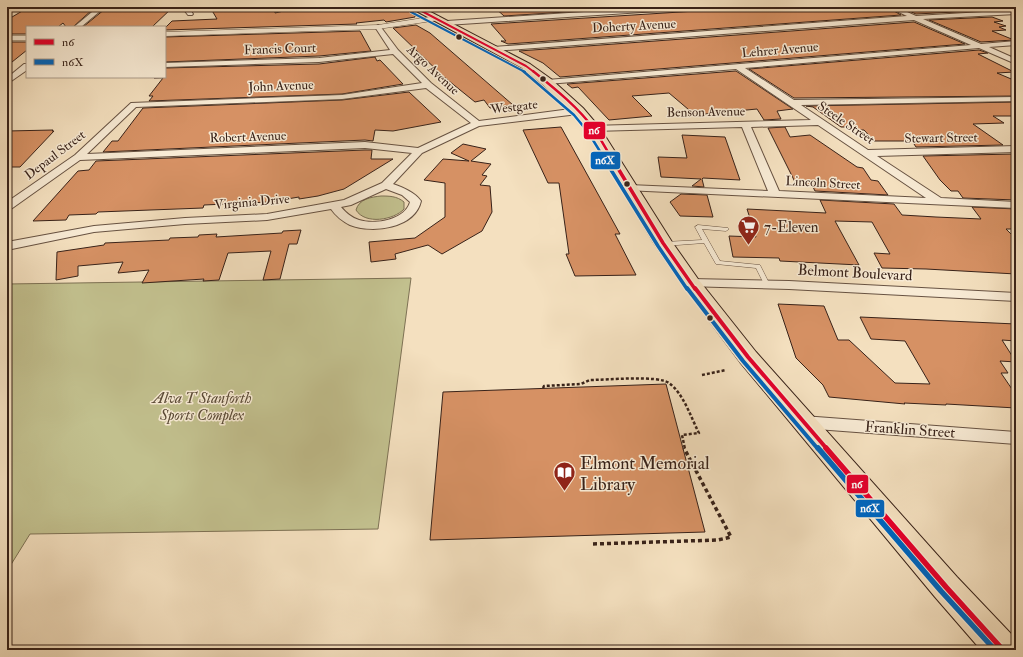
<svg xmlns="http://www.w3.org/2000/svg" width="1023" height="657" font-family="'IM FELL Double Pica',serif">
<rect width="100%" height="100%" fill="#f4e0bf"/>
<filter id="stains"><feTurbulence type="fractalNoise" baseFrequency=".005" numOctaves="4"/><feColorMatrix values="0 0 0 0 .2 0 0 0 0 .09 0 0 0 0 .02 0 0 0 .5 -.17"/></filter>
<radialGradient id="worn" r=".72"><stop offset=".6" stop-color="#630" stop-opacity="0"/><stop offset="1" stop-color="#630" stop-opacity=".3"/></radialGradient>
<path fill="#c2c08e" stroke="#7d7154" d="M381,196C389,196 397,196 404,202V209C394,220 365,225 356,210C359,199 371,197 381,196Z
M411,278L378,529L30,534L7,571V284Z"/>
<path fill="#d69164" stroke="#382219" d="M29,7H87L84,9H93L73,27H66L63,23L58,27H27V34H7V20Z
M173,7L152,27H83L105,9Z
M210,7H275V13L301,7H408L415,12V17L386,22L384,20L356,23L357,24L165,30V28L172,21L217,19Z
M494,7H611L613,9L504,16Z
M759,7H887L901,15L508,44L501,41H506L491,24Z
M900,7H966L976,11L916,14Z
M992,17L1003,21L994,22L1006,26L999,27L1006,30L992,31L1014,40L981,42L929,20Z
M914,22L965,44L560,77L543,63L519,51Z
M416,25L430,33L513,105L490,108L484,100L475,102L444,77L393,28Z
M360,31L371,51L319,56L165,62V37Z
M7,42H27V50L7,66Z
M979,50L988,53L978,54L1014,72L997,73L1016,81V96L794,98L749,69Z
M375,57L377,61L380,60L403,84L342,94L149,101L153,96H149L163,78H154L165,77V68L319,64Z
M736,71L793,109L777,111L781,119L764,120L757,109L695,115L669,93L632,96L652,116L609,120L578,87L572,88L567,84Z
M409,92L441,122L393,131L375,130L373,141L365,140L103,152L112,141H118L143,108L342,100Z
M1016,102V116H993L1004,123L973,124L1003,145L916,147L912,141H874L864,130H856L853,127H841L813,107L806,106Z
M561,127L620,234H615L636,275L575,276L566,254H569L559,183H548L523,130Z
M785,127L790,137L810,135L857,167L863,168L871,180L878,181L888,195L815,191L812,185L796,184L768,128Z
M53,130L52,131H54L20,167H7V131Z
M682,135L725,137L740,180L703,178L702,179L704,187L692,186L701,179L661,177L658,157L687,158Z
M463,144L486,149L471,161L491,164L482,175L487,176L480,185L490,186L492,212L482,231L442,254L428,245L395,254L396,259L371,262L369,242L415,238L445,217V183L424,180L443,159L469,161L451,153Z
M365,150H372L371,159H393L344,189L318,196L299,199V197L269,202L204,205L203,208L98,212L96,214L69,215L66,220L33,221L78,171L89,170L96,161Z
M1015,154L1016,200L963,198L958,191H951L940,180L923,156Z
M681,194L707,195L713,217L680,216L670,202Z
M820,200L894,204L902,215L936,217L981,219L972,207L1016,209V229H1006L1016,239V274L926,269L882,268L874,253L890,254L872,222L835,221L859,265L780,261L779,258L733,257L729,236L756,237L747,209L826,213Z
M301,230L297,244H289L280,279L263,280L271,251L228,253L219,280L203,281L204,279L142,283L149,270L118,273L123,262L78,266V276L56,280L57,252L104,245L105,243L169,240L170,238L198,237L199,235L217,234L216,237L282,233L283,231Z
M778,304L824,306L838,340H849L895,383L930,384L905,341L871,339L860,317L1016,324V341L1002,340L1016,362L1000,361L1008,373H1001L1016,395V408L946,404V405L904,403L905,404L829,397L823,385L796,358Z
M666,384L705,532L430,540L443,392Z"/>
<g fill="none" stroke-linecap="round" stroke-linejoin="round">
<defs>
<path id="service" d="M698,225L728,228L729,229L726,231L702,229L720,261L760,265L770,285L769,286H765L756,268L716,264L704,243L664,246L661,244L664,242L702,240L695,227Z"/>
<path id="minor" d="M10,7H17L7,13V8Z
M98,7H105L81,27H74Z
M188,7H194L191,11L193,14L192,15H188L185,11Z
M660,7H690L687,9L447,25L444,23L447,21Z
M888,7H896L916,16L1016,10V14L923,19L981,44L1016,41V45L989,47L1016,59V64L979,48L745,68L794,100L1016,97V101L801,105L868,150L1016,146V152L877,156L941,198L1016,202V208L625,190L624,188L629,185L768,191L742,127L593,131L588,128L590,126L811,120L736,69L547,84L543,82L547,80L971,45L914,20L493,51L489,49L493,47L907,16ZM818,125L926,198L779,191L751,127Z
M378,25L380,26L398,50L431,83L479,121L578,108L582,111L578,114L479,126L422,153L393,184C404,188 414,192 421,201C415,228 373,234 350,225C342,221 336,216 331,209L267,220L185,224L94,232L7,250V242L94,226L185,218L267,214L344,200L382,183L412,153L365,148L80,160L11,209L7,210V202L75,155L131,103L342,95L422,83L393,54L319,62L165,67V63L319,58L390,50L375,27ZM426,88L471,123L418,148L365,142L87,154L136,107L342,99ZM386,189L402,195L410,202C405,220 375,225 359,220C352,218 346,213 341,207L351,205Z
M24,64H27V70L7,84V78Z
M691,279L789,281L1016,293V301L789,289L686,286L685,283L686,280Z
M803,416L1016,432V444L803,428L797,426L795,422L797,418Z"/>
<path id="tertiary" d="M436,16H439V20L378,29L165,36V32L378,25Z
M7,36H27V40H7Z"/>
<path id="primary" d="M409,7H421L530,64L551,79L583,108L600,128L672,242L698,279L756,352L957,577L1015,638L1016,650H981L935,597L740,362L684,287L654,243L587,130L573,114L543,85L522,68Z"/>
</defs>
<use href="#service" stroke="#675242" stroke-width="1"/>
<use href="#minor" stroke="#675242" stroke-width="2"/>
<use href="#tertiary" stroke="#675242" stroke-width="1"/>
<use href="#primary" stroke="#382219" stroke-width="2"/>
<path stroke="#382219" stroke-width="2.5" stroke-dasharray="3 2" stroke-linecap="butt" d="M702,375L726,370
M543,388L544,386L581,384L590,380C606,380 658,375 669,383C684,394 691,418 699,433L682,435L685,449"/>
<path stroke="#382219" stroke-width="3.5" stroke-dasharray="4 3" stroke-linecap="butt" d="M593,544L718,540L731,537L684,448"/>
<use href="#service" fill="#f8ebd5" fill-rule="evenodd"/>
<use href="#minor" fill="#f8ebd5" fill-rule="evenodd"/>
<use href="#tertiary" fill="#f8ebd5" fill-rule="evenodd"/>
<use href="#primary" fill="#f4e0bf" fill-rule="evenodd"/>
<defs>
<path id="bus-1-far4" d="M414,7L526,66L534,72"/>
<path id="bus-1-far3" d="M533,71C554,88 578,107 594,129C602,141 609,154 616,166"/>
<path id="bus-1-far2" d="M616,165L663,243L695,289"/>
<path id="bus-1-far1" d="M695,288L748,357L827,449"/>
<path id="bus-1" d="M826,448L946,587L1003,650"/>
<path id="bus-2-far4" d="M411,12L525,72"/>
<path id="bus-2-far3" d="M523,71L574,115L588,132L609,166"/>
<path id="bus-2-far2" d="M608,165L658,246L687,289"/>
<path id="bus-2-far1" d="M687,288L743,361L818,449"/>
<path id="bus-2" d="M818,448L941,591L995,650"/>
</defs>
<use href="#bus-1-far4" stroke="#f8ebd5" stroke-width="3.5"/>
<use href="#bus-1-far3" stroke="#f8ebd5" stroke-width="4.5"/>
<use href="#bus-1-far2" stroke="#f8ebd5" stroke-width="6"/>
<use href="#bus-1-far1" stroke="#f8ebd5" stroke-width="7"/>
<use href="#bus-1" stroke="#f8ebd5" stroke-width="8"/>
<use href="#bus-2-far4" stroke="#f8ebd5" stroke-width="3.5"/>
<use href="#bus-2-far3" stroke="#f8ebd5" stroke-width="4.5"/>
<use href="#bus-2-far2" stroke="#f8ebd5" stroke-width="6"/>
<use href="#bus-2-far1" stroke="#f8ebd5" stroke-width="7"/>
<use href="#bus-2" stroke="#f8ebd5" stroke-width="8"/>
<use href="#bus-1-far4" stroke="#e4002b" stroke-width="2"/>
<use href="#bus-1-far3" stroke="#e4002b" stroke-width="2.5"/>
<use href="#bus-1-far2" stroke="#e4002b" stroke-width="3.5"/>
<use href="#bus-1-far1" stroke="#e4002b" stroke-width="4"/>
<use href="#bus-1" stroke="#e4002b" stroke-width="5.5"/>
<use href="#bus-2-far4" stroke="#0065bd" stroke-width="2"/>
<use href="#bus-2-far3" stroke="#0065bd" stroke-width="2.5"/>
<use href="#bus-2-far2" stroke="#0065bd" stroke-width="3.5"/>
<use href="#bus-2-far1" stroke="#0065bd" stroke-width="4"/>
<use href="#bus-2" stroke="#0065bd" stroke-width="5.5"/>
</g>
<defs>
<symbol id="supermarket-pin" viewBox="-11 -11 22 30"><path d="M0 17L-7.5 6A9.5 9.5 0 1 1 7.5 6Z" fill="#8f2418" stroke="#f8ebd5"/><path d="M-6-5.5h2.5l.6 2H6L4.5 2H-2.5L-4.4-4H-6ZM-1.5 3.2a1.3 1.3 0 1 0 .1 0ZM3 3.2a1.3 1.3 0 1 0 .1 0Z" fill="#fff"/></symbol>
<symbol id="library-pin" viewBox="-11 -11 22 30"><path d="M0 17L-7.5 6A9.5 9.5 0 1 1 7.5 6Z" fill="#8f2418" stroke="#f8ebd5"/><path d="M-6-4Q-3-5.5-.7-3.5V5Q-3 3-6 4ZM6-4Q3-5.5 .7-3.5V5Q3 3 6 4Z" fill="#fff"/></symbol>
</defs>
<g fill-rule="evenodd">
<use href="#supermarket-pin" x="736" y="214" width="25" height="34"/>
<use href="#library-pin" x="552" y="460" width="25" height="34"/>
</g>
<g fill="#382219" stroke="#f8ebd5" stroke-width="1.5">
<circle cx="459" cy="37" r="3.5"/>
<circle cx="543" cy="79" r="3.5"/>
<circle cx="627" cy="184" r="3.5"/>
<circle cx="710" cy="318" r="3.5"/>
</g>
<g text-anchor="middle" dominant-baseline="central" stroke-width="3" stroke-linejoin="round" paint-order="stroke">
<g font-size="13" fill="#382219" stroke="#f8ebd5">
<text transform="translate(634 26) rotate(-3)">Doherty Avenue</text>
<text transform="translate(280 49) rotate(-2)">Francis Court</text>
<text transform="translate(780 50) rotate(-5)">Lehrer Avenue</text>
<text transform="translate(433 70) rotate(43)">Argo Avenue</text>
<text transform="translate(281 86) rotate(-2)">John Avenue</text>
<text transform="translate(514 107) rotate(-7)">Westgate</text>
<text transform="translate(706 112) rotate(-1)">Benson Avenue</text>
<text transform="translate(846 123) rotate(34)">Steele Street</text>
<text transform="translate(248 137) rotate(-2)">Robert Avenue</text>
<text transform="translate(941 138) rotate(-1)">Stewart Street</text>
<text transform="translate(55 155) rotate(-37)">Depaul Street</text>
<text transform="translate(823 183) rotate(3)">Lincoln Street</text>
<text transform="translate(252 202) rotate(-5)">Virginia Drive</text>
</g>
<g font-size="15" fill="#382219" stroke="#f8ebd5" text-anchor="start">
<text x="764" y="227">7-Eleven</text>
</g>
<g font-size="15" fill="#382219" stroke="#f8ebd5">
<text transform="translate(855 273) rotate(3)">Belmont Boulevard</text>
<text transform="translate(910 430) rotate(4)">Franklin Street</text>
</g>
<g font-size="15" font-style="italic" fill="#5a4a36" stroke="#f8ebd5">
<text x="202" y="398">Alva T Stanforth<tspan x="202" dy="17">Sports Complex</tspan></text>
</g>
<g font-size="18" fill="#382219" stroke="#f8ebd5" text-anchor="start">
<text x="580" y="463">Elmont Memorial<tspan x="580" dy="21">Library</tspan></text>
</g>
</g>
<g stroke="#f8ebd5" stroke-width="1.5">
<rect x="583" y="121" width="23" height="19" rx="4" fill="#e4002b"/>
<rect x="590" y="151" width="31" height="19" rx="4" fill="#0065bd"/>
<rect x="846" y="474" width="23" height="20" rx="4" fill="#e4002b"/>
<rect x="855" y="499" width="30" height="19" rx="4" fill="#0065bd"/>
</g>
<g font-size="11" text-anchor="middle" font-weight="bold" fill="#fff">
<text x="594" y="134">n6</text>
<text x="605" y="164">n6X</text>
<text x="857" y="488">n6</text>
<text x="870" y="512">n6X</text>
</g>
<rect width="1023" height="657" fill="none" stroke="#f4e0bf" stroke-width="24"/>
<rect x="8" y="8" width="1007" height="641" fill="none" stroke="#382219" stroke-width="2"/>
<rect x="12" y="12" width="999" height="633" fill="none" stroke="#382219"/>
<rect x="26" y="26" width="140" height="52" fill="#f8ebd5" stroke="#ab9b8a"/>
<rect x="34" y="39" width="20" height="6" fill="#e4002b" stroke="#ab9b8a"/>
<text x="62" y="46" font-size="12" fill="#382219">n6</text>
<rect x="34" y="59" width="20" height="6" fill="#0065bd" stroke="#ab9b8a"/>
<text x="62" y="66" font-size="12" fill="#382219">n6X</text>
<rect width="100%" height="100%" filter="url(#stains)"/>
<rect width="100%" height="100%" fill="url(#worn)"/>
</svg>
